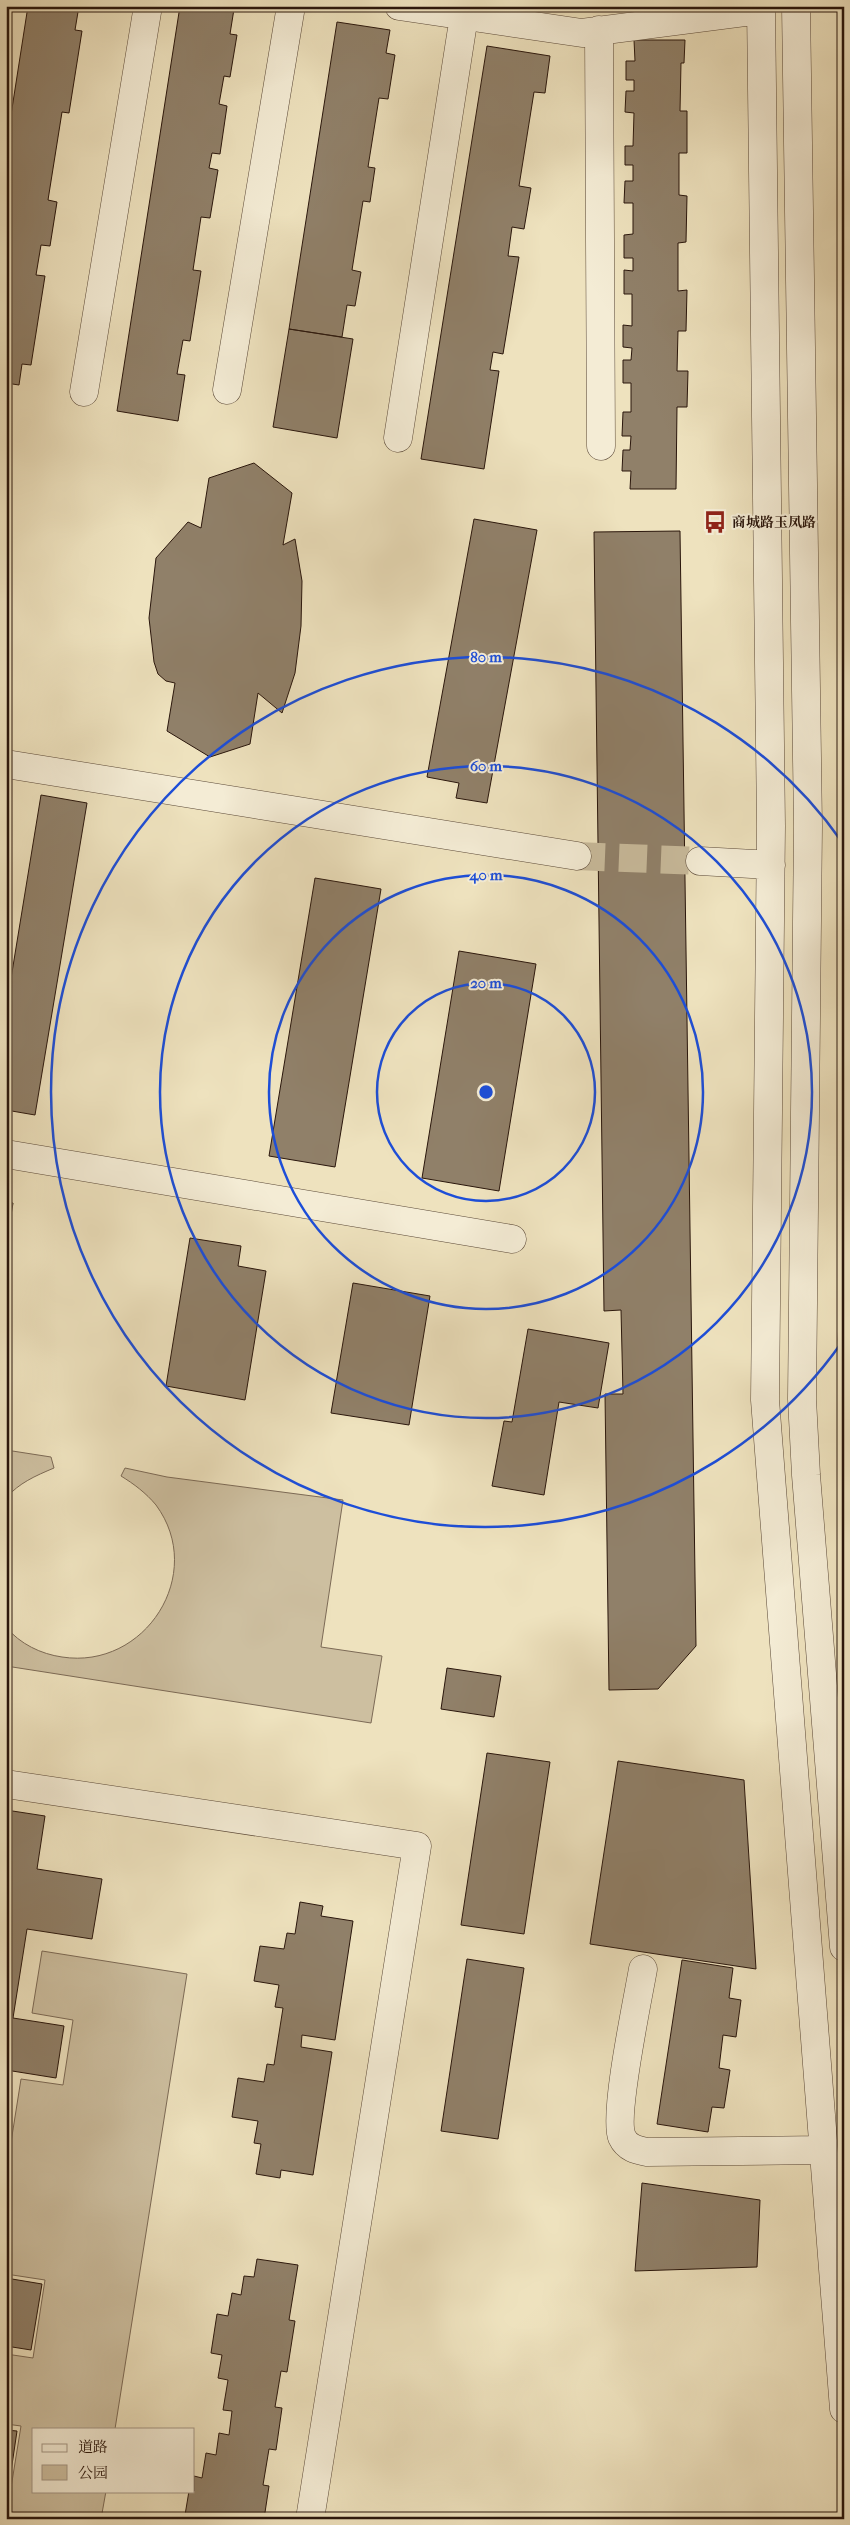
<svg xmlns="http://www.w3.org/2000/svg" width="850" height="2525" font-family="'IM FELL French Canon','Noto Serif SC',serif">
<rect width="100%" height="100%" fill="#eee2be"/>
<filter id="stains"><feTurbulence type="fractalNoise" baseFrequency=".004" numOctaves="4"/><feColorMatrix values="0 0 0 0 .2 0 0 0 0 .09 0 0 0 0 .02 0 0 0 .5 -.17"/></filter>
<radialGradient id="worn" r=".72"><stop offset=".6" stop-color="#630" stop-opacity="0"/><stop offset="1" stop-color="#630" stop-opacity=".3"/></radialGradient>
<path fill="#cdbfa0" stroke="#7c6a56" d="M844,1237V1498L838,1340Z
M6,1450L51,1457L54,1468C35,1476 19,1483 6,1498Z
M125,1468L167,1477L343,1500L321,1647L382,1656L371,1723L6,1666V1627C20,1644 41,1654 62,1657C145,1670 207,1574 156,1505C146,1493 134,1484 121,1476Z
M42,1951L187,1974L115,2429H34V2491H106L101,2519H6V2500H9L21,2426L6,2424V2354L33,2358L45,2280L6,2274V2174L21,2079L63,2085L73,2020L32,2013Z"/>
<path fill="#908069" stroke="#2a160c" d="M28,6H79L75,30L82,31L69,113L62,112L48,200L57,202L50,246L41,245L36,275L45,276L31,365L22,364L19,385L6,383V147Z
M180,6H215L234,9L230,34L237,35L230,77L224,76L219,104L227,106L220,154L212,153L209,168L218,170L210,218L201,217L193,270L201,271L190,341L183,340L177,374L185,375L178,421L117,411Z
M337,22L390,30L386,53L395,55L388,99L379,98L368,167L375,168L370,202L363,201L352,270L361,272L355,306L347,305L342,337L289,329Z
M634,40H685L684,63H681L680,111H687V153H679V195L687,196L686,242L678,243V291L687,290L686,331H678L677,371H688L687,407H677L676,489H630L631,471H622L623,450H630L631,436H622L623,412H631V383H623V360H631L632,348L623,347V325L632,326V294H624V270L633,271V258H624V235L633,234V203H624L625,181H633V165H625V146H633L634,113L625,112L626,91H634V80H626V61H635Z
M487,46L550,56L545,93L534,92L519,186L531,188L524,229L512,227L508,256L519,257L503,354L493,352L490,370L499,371L484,469L421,459Z
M289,329L353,339L337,438L273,427Z
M254,463L292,493L283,545L295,539L302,581L301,626L295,673L282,713L258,693L250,744L210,757L167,731L175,683L166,681L158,674L154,662L149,618L156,558L188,522L201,528L209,478Z
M474,519L537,530L487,803L456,798L459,783L427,777Z
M680,531L696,1646L658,1689L609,1690L605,1394H623L621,1310L604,1311L594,532Z
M41,795L87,803L35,1115L6,1110V1009Z
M315,878L381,889L335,1167L269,1156Z
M459,951L536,964L499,1191L422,1178Z
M6,1202L13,1203L6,1246Z
M190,1238L241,1246L238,1266L266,1271L245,1400L166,1386Z
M353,1283L430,1296L409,1425L331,1413Z
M528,1329L609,1343L598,1408L559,1402L544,1495L492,1486L504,1421L512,1422Z
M447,1668L501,1676L494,1717L441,1709Z
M487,1753L550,1762L524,1934L461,1925Z
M618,1761L744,1780L756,1969L590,1944Z
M6,1810L45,1816L37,1869L102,1879L92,1939L27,1929L13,2018L64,2026L56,2078L6,2070Z
M300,1902L323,1906L321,1916L353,1921L335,2040L302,2035L301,2047L332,2052L313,2175L281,2170L280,2178L256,2174L261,2144L254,2143L258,2121L232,2117L238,2078L264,2082L267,2064L274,2065L283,2008L275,2007L279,1985L254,1981L260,1946L284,1949L287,1933L295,1934Z
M467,1959L524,1968L498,2139L441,2131Z
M682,1960L733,1968L729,1998L741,2000L736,2037L723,2035L719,2068L730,2070L724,2108L712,2107L708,2132L657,2124Z
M642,2183L760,2200L757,2267L635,2271Z
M257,2259L298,2265L289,2320L295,2321L287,2372L281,2371L275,2407L282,2408L276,2450L269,2449L263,2485L269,2486L264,2519H196L185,2515L189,2491H194V2476L202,2478L206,2453L216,2455L219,2433L229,2435L232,2411L223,2410L228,2380L218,2378L222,2355L211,2353L217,2314L228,2316L232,2293L241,2295L244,2276L254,2277Z
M6,2278L42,2284L31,2350L6,2346Z
M6,2430L17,2431L8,2492H6Z"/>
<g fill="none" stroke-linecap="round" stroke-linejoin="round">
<path stroke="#c7b99a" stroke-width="28" stroke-dasharray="28 14" stroke-linecap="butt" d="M577,856L700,861"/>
<defs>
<path id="minor" d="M399,6L582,33L760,10
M761,6L771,826L765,1400L844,2409
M796,6L808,826L802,1399L806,1475L844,1947
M599,30L601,446
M227,390L291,6
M84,392L148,6
M398,438L464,16
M6,764L577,856
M700,861L771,865
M6,1154L512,1239
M6,1784L417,1846L310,2519
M643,1969C638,1998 613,2116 622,2137C627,2148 637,2150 647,2152L823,2150"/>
</defs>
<use href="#minor" stroke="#5b4938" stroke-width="29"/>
<use href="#minor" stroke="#f4ecd5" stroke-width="28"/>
</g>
<g fill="none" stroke="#1d4ed8" stroke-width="2.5">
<circle cx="486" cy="1092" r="109"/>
<circle cx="486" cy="1092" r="217"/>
<circle cx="486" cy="1092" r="326"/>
<path d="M842 1342A435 435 0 1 1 842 842"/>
</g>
<defs>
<symbol id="bus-bare" viewBox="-9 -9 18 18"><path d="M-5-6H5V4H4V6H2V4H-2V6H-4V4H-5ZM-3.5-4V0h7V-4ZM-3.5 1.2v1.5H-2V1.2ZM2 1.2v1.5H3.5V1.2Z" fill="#8f2418" stroke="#f4ecd5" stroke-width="2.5" paint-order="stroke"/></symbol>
</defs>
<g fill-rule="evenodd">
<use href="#bus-bare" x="699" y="506" width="32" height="32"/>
</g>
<g text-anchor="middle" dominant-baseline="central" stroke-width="4" stroke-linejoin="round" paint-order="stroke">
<g font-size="14" font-weight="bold" fill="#2a160c" stroke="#f4ecd5" text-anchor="start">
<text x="732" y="522">商城路玉凤路</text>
</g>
</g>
<circle cx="486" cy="1092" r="8" fill="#1d4ed8" stroke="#f4ecd5" stroke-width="2.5"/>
<g font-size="15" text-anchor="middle" font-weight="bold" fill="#1d4ed8" stroke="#f4ecd5" stroke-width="4" stroke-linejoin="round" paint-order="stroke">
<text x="486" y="662">80 m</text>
<text x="486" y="771">60 m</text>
<text x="486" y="880">40 m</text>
<text x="486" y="988">20 m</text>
</g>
<rect width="850" height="2525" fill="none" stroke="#eee2be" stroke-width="25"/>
<rect x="8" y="8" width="835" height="2510" fill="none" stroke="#2a160c" stroke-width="2.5"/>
<rect x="12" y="12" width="825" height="2500" fill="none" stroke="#2a160c"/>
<rect x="32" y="2428" width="162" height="65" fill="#f4ecd5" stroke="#a39685"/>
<rect x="42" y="2444" width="25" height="8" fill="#f4ecd5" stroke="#a39685"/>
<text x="78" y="2452" font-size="15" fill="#2a160c">道路</text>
<rect x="42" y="2465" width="25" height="15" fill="#cdbfa0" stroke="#a39685"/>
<text x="78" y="2478" font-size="15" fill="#2a160c">公园</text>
<rect width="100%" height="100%" filter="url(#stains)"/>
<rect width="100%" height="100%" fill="url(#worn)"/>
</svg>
